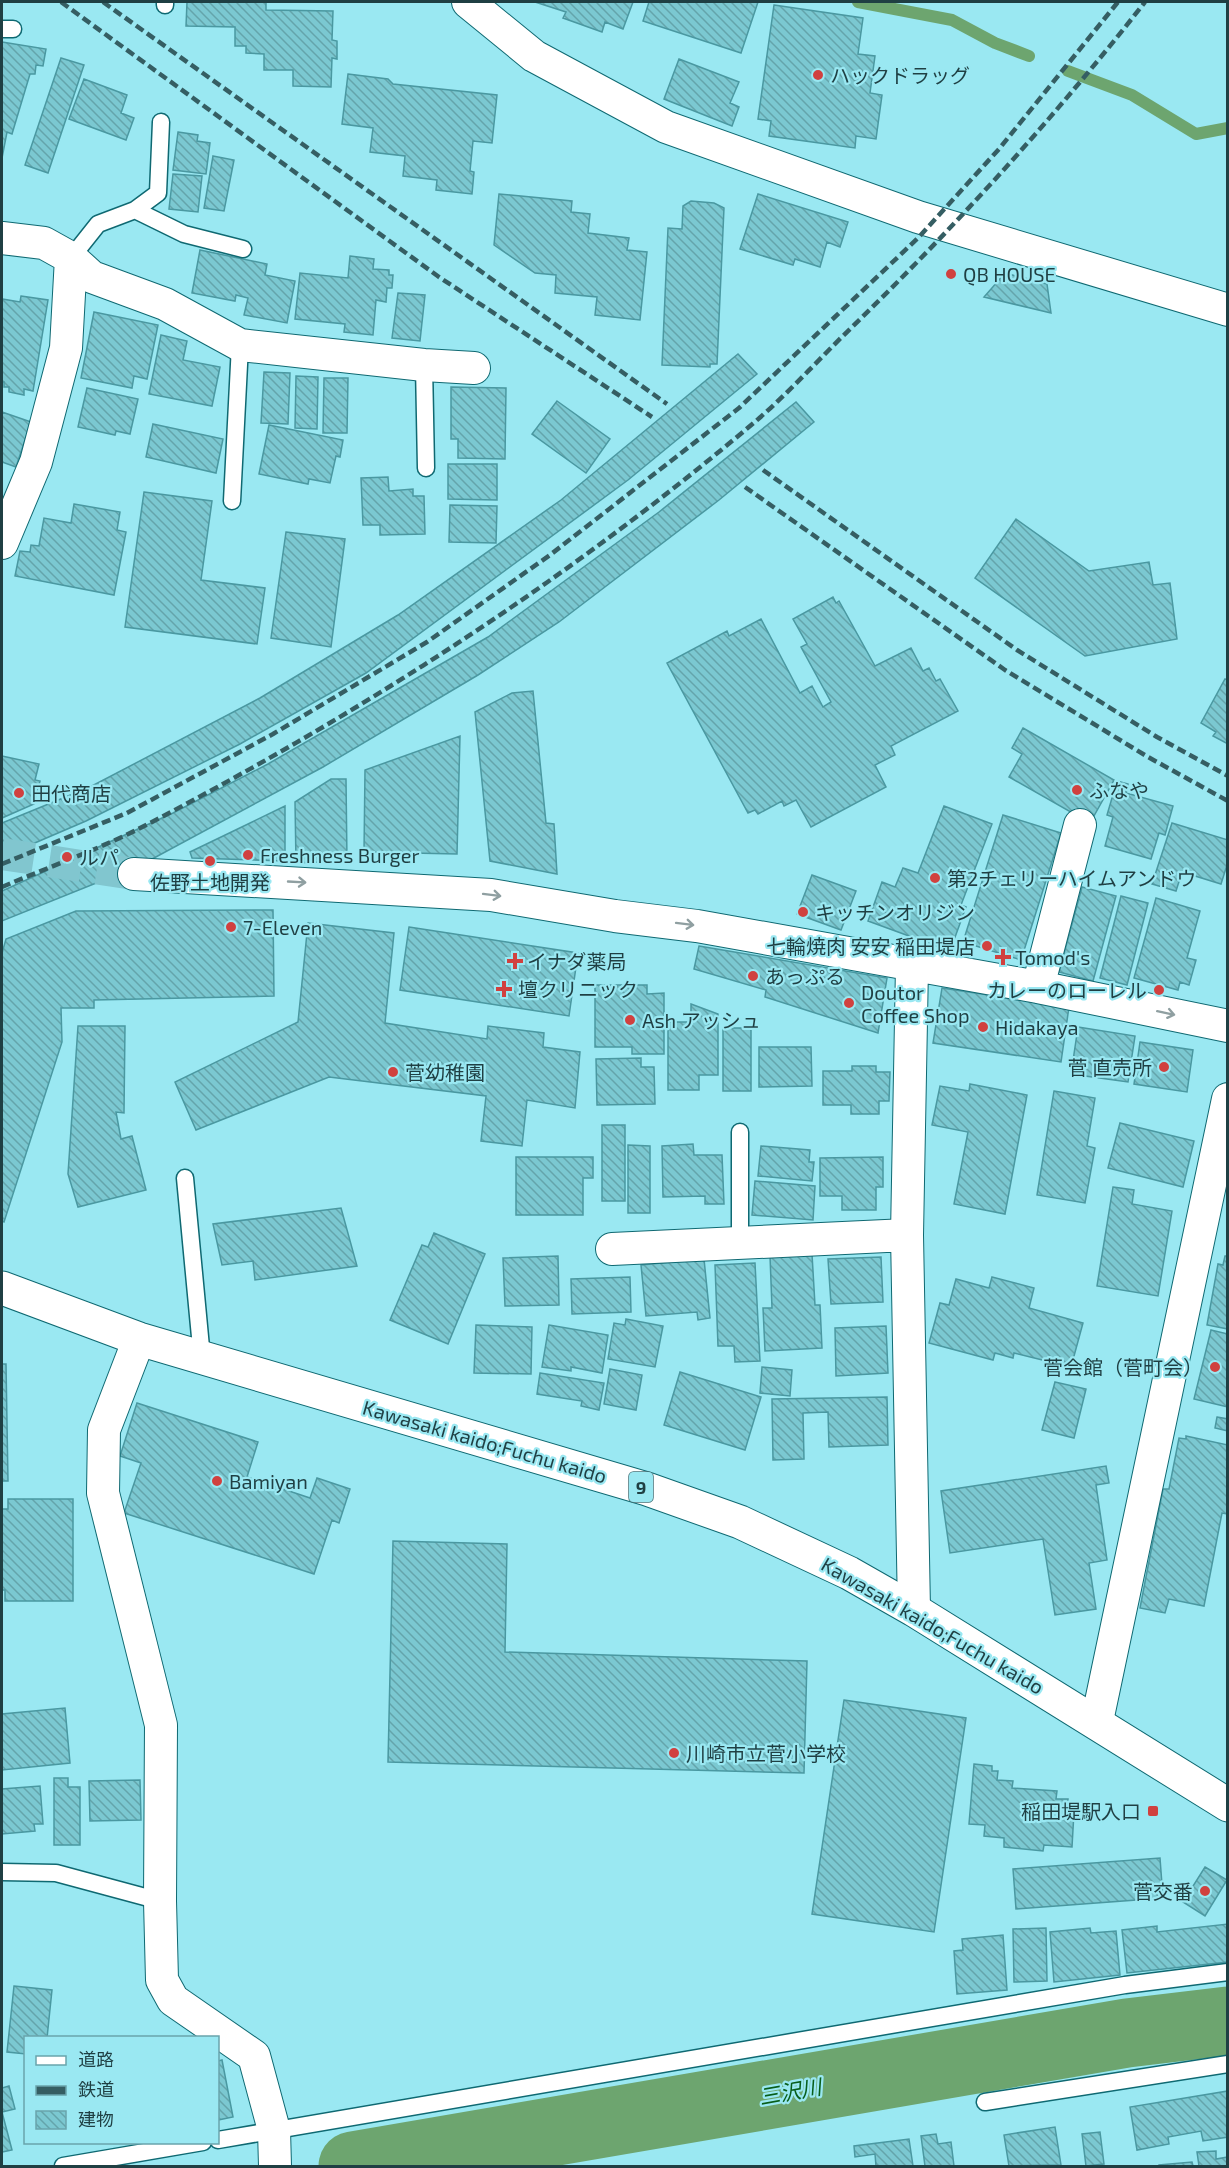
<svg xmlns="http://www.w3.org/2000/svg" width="1229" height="2168" font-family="'Exo 2','Noto Sans JP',sans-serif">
<defs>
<pattern id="building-back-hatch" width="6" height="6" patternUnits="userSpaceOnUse" patternTransform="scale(1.5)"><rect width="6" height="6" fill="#7bc8d1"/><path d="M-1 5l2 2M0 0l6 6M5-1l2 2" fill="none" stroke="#64a4ab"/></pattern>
</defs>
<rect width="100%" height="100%" fill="#9ae8f2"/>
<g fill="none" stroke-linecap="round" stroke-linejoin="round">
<path stroke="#6da56f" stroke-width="12" d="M858,2L952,20L995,43L1029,56
M1068,71L1132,95L1196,134L1228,128"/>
<path stroke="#6da56f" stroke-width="69" d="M353,2166L1127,2033L1228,2021"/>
</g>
<path fill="url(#building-back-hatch)" stroke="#4a98a1" stroke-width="1.5" d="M187,2H266V10L333,11L332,40L337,41V59L332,58L331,87L293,86V70H264V54L246,53V46H235V27L186,26Z
M535,2H633L623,29L605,22L602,32L563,18L566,12Z
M649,2H758L741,53L643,21Z
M774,5L863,18L858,54L875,56L870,93L882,95L876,139L856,136L855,148L769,136L771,121L758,119Z
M2,42L46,49L43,66L36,65L35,74H30L12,134L7,132L2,158Z
M61,58L84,65L48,173L25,165Z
M679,59L739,82L730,103L739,107L732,126L664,99Z
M348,74L388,79L393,84L497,95L492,143L473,141L470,171L474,172L472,194L436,190L437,180L403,176L405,156L370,152L373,128L342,124Z
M84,79L127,95L121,113L134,118L126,140L69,119Z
M178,132L198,135L197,141L210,143L206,174L173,170Z
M213,156L234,160L224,211L204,208Z
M173,174L202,176L198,212L169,209Z
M499,194L572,201L571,212L590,214L588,233L629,238L627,250L647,252L640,320L595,315L597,297L555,293L556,275L535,273L494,245Z
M758,194L848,222L840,247L827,242L820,267L795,259L793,265L740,249Z
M691,201L714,203L724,208L717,364H710V367L662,365L668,228L682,229L683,206Z
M200,250L267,264L265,275L295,281L287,323L244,315L248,298L236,295L235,301L192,293Z
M350,256L374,259L373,269L389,270V275H393L392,288H387L386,302L376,300L373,335L344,332L345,324L295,319L300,273L348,278Z
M1005,273L1047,284L1051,313L984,297Z
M398,293L425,295L420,341L392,338Z
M21,296L48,300L33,391L24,389V395L9,392V387H4V382H2V299L20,302Z
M94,312L158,325L147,379L134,376L132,388L81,378Z
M161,335L187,341L183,360L220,367L212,406L149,394Z
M738,354L757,374L628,480L366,673L240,744L86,821L2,857V823L90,787L260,698L398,615L561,500Z
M264,372L290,373L288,424L261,423Z
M296,376L318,377L317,429L295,428Z
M324,378H348L347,433H323Z
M451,387L506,388L505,459L458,458V439H451Z
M87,388L138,399L130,434L116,431L115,435L78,427Z
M557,401L610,439L586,473L532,434Z
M796,402L814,422L719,500L559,622L478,675L323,767L141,865L2,921V891L173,813L268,764L488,637L659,512Z
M2,412L31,422L16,467L2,462Z
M153,424L223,439L216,473L146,457Z
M269,425L343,440L340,457L336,456L330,483L309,479L308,484L259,474Z
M448,464H497V500L448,499Z
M388,477L389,491L413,489V496H424L425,534L380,535V525H363L361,478Z
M144,492L212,501L201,580L265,588L257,644L125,627Z
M74,504L120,512L117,530L126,532L114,595L15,576L20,551L30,552L31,545L39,546L44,518L71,523Z
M450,505L497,506L496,543L449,542Z
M1016,519L1089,571L1149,562L1153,585L1170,583L1177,639L1085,656L975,578Z
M286,532L345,539L331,647L271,638Z
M833,597L836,603L839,601L875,666L911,648L923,671L929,668L936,681L940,679L958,711L891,746L895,755L875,765L886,787L811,827L796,800L784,806L782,801L758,814L755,810L748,813L667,663L727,631L729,636L761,619L800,693L812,686L823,707L831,702L801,647L807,644L793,619Z
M1225,679L1228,680V744L1213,736L1216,732L1201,723Z
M533,691L546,823L554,824L557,874L490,861L475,712L512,693Z
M1023,728L1114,780L1090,823L1009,777L1022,754L1012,748Z
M460,736L457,854L364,852L365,770Z
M2,756L39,764L35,780L40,781L34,804L2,818Z
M331,779H346L347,861L296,863L295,802Z
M1117,781L1128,784L1126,793L1173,806L1165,835L1159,833L1151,859L1105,846L1113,817L1107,815Z
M285,806V861L192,858L190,852Z
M944,806L992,824L961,905L966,907L950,951L868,921L882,882L895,887L903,868L918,873Z
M1003,815L1061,833L1021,960L963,942Z
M1172,823L1228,840V862L1221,884L1182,872L1176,891L1152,884Z
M812,875L856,891L841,930L797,914Z
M1082,887L1116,896L1093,981L1059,972Z
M1121,896L1148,903L1127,985L1100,978Z
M1156,898L1200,911L1187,958L1196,960L1189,985L1180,982L1178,990L1134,978Z
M273,910L274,996L94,1000V1008H61L62,1042L4,1222L2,1221V953L6,939L76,911Z
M308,923L394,933L385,1023L487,1039L488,1026L544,1033L543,1047L580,1052L575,1108L527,1100L522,1146L481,1141L486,1096L329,1077L196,1130L175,1082L298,1022Z
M409,927L578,953L569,1016L400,990Z
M699,946L887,978L878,1033L765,997L766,990L694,969Z
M595,985H647V994L664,993V1054H632V1047H595Z
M942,988L1069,1007L1061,1062L933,1043Z
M691,1004L718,1014V1075H699V1090H668V1022H691Z
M78,1026H125L124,1113L116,1112L121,1139L132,1136L146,1190L78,1207L68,1174Z
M1078,1027L1135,1036L1128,1082L1071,1074Z
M723,1028H751V1091H723Z
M1140,1042L1193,1050L1187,1092L1134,1084Z
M759,1047H811L812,1086L759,1087Z
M641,1058V1067H654L655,1104L597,1105L596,1059Z
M852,1066H876V1072H890L889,1101H879V1114H851V1105H823V1071H852Z
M970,1084L1027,1095L1005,1214L954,1204L968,1132L932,1125L940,1086L969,1091Z
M1054,1091L1095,1098L1087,1146L1095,1148L1085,1203L1037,1195Z
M1120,1123L1194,1141L1183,1187L1108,1168Z
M602,1125H625V1201H602Z
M693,1144L694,1155H722L724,1204H705V1196L663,1197L662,1146Z
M628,1145L650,1146V1213H628Z
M761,1146L810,1150L809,1162H814L812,1181L758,1176Z
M516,1157H593V1178H583V1215H516Z
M883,1157V1187H876V1210H842V1196H820V1158Z
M755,1181L815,1186L813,1220L752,1215Z
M1113,1187L1134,1190L1132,1204L1172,1211L1158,1296L1097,1286Z
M341,1208L357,1266L255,1280L253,1261L222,1265L213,1224Z
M434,1233L485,1254L448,1344L390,1320L422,1245L428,1247Z
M812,1254L815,1305H820L822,1348L765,1351L763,1308H772L770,1256Z
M558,1256L559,1305L505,1306L503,1258Z
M1225,1256H1228V1329L1207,1325L1218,1264L1223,1265Z
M881,1257L883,1302L831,1304L828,1259Z
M704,1259L710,1318L698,1320L697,1312L646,1316L641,1265Z
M755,1263L760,1361L735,1362L734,1346H718L715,1265Z
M630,1277L631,1312L572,1314L571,1279Z
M992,1277L1034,1288L1029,1308L1083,1323L1071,1367L1014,1353L1013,1358L995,1353L993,1360L929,1343L940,1303L949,1305L956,1279L989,1288Z
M626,1319L663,1326L655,1367L608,1359L614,1323L625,1325Z
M476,1325L532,1327L531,1374L474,1373Z
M549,1325L608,1335L602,1373L571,1367V1371L542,1367Z
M886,1326L888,1373L836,1376L835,1328Z
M1211,1330L1228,1334V1407L1194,1399Z
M2,1364H6L8,1481H2Z
M762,1367L792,1370L790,1396L760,1393Z
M610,1369L642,1375L636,1410L604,1404Z
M680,1372L761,1397L745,1450L664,1425Z
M540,1373L604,1383L599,1410L581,1406L582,1401L537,1394Z
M1055,1382L1086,1389L1074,1438L1042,1430Z
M887,1397L888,1445L829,1447L828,1412L803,1413L804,1459L773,1460L772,1399Z
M137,1403L258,1442L247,1477L310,1498L317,1478L350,1489L339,1523L332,1520L314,1574L124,1513L141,1463L120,1456Z
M1217,1417L1228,1419V1431L1215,1428Z
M1186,1436L1228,1445V1514L1222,1513L1204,1606L1169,1599L1165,1613L1140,1608L1163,1489H1169L1179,1438L1186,1439Z
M1106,1466L1109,1483L1096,1485L1107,1560L1089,1563L1096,1609L1055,1615L1043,1539L950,1553L941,1491Z
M8,1499H73V1601H5V1590H2V1509H8Z
M393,1541L507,1544L505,1652L807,1661L804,1773L388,1762Z
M844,1700L966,1718L934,1932L812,1914Z
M65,1708L70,1763L2,1770V1714Z
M974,1764L992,1766V1771H998L997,1780L1013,1781L1012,1788L1057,1791L1056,1799H1068L1067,1812H1074L1072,1847L1044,1845L1043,1851L1004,1847V1838L984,1836L985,1825L969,1824Z
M54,1778H68V1787H80V1845H54Z
M140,1780L141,1820L90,1821L89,1781Z
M40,1786L43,1824H34L35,1831L2,1834V1789Z
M1160,1858L1163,1898L1016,1909L1013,1869Z
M1205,1867L1227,1880L1205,1916L1183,1902Z
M1228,1924V1962L1127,1973L1122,1930L1157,1926V1932Z
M1046,1928L1047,1981L1014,1982L1013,1929Z
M1090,1928L1091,1933L1116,1931L1120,1975L1054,1982L1050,1932Z
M1003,1935L1007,1990L957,1994L954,1951L963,1950L962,1939Z
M14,1986L52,1990L47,2038H26V2054L7,2052Z
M222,2060L233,2117L218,2120V2061Z
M9,2086L15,2109L2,2112L12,2150L2,2152V2088Z
M1228,2091V2137L1203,2141L1201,2131L1168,2137L1169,2144L1137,2150L1130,2107Z
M1055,2127L1061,2165L1009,2166L1004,2135Z
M1100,2132L1104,2164L1086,2166L1082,2134Z
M936,2134L938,2144L951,2142L954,2166H925L921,2136Z
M909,2139L913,2166H876L875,2154L855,2157L854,2146Z
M1216,2151V2159L1228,2157V2166H1199L1197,2152Z
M1192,2162L1193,2166H1159V2165Z"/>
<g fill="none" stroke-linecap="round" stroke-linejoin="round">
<path stroke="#81c6cf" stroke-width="32" stroke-dasharray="32 16" stroke-linecap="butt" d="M2,854L134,874"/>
<defs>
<path id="service" d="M165,5V2
M2,29H13
M135,210L184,234L243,249
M71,258L98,224L135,210L158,193L161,122
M424,365L426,468
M232,501L240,345
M740,1132V1243
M185,1178L202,1358
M2,1872L56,1873L160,1901
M985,2102L1228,2064
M218,2140L1125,1985L1228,1972
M63,2166L203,2142"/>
<path id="minor" d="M468,2L534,56L666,127L918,217L1228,310
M2,238L44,243L71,258L92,277L165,304L240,345L424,365L474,368
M2,543L36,462L66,348L71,258
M134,874L491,895L615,916L697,926L1038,987L1228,1026
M912,966L907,1235L914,1610
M1038,987L1080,825
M612,1249L907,1235
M139,1339L104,1430L103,1493L161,1725L160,1901L162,1980L173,2000L254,2056L274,2130L275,2166
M1097,1721L1228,1099"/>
<path id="primary" d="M2,1288L139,1339L647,1489L740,1522L849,1573L914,1610L1228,1805"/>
</defs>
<use href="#service" stroke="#0f6972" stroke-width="19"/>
<use href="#minor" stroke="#0f6972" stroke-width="34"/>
<use href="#primary" stroke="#0f6972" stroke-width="35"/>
<use href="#service" stroke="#fff" stroke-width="16"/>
<use href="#minor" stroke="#fff" stroke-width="32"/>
<use href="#primary" stroke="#fff" stroke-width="33"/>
<path stroke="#355e63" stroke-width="4.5" stroke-dasharray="9 4.5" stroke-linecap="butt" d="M61,2L439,277L652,417
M103,2L667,404
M763,470L1017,650L1157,737L1228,776
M745,487L1005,670L1148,757L1228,801
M2,864L127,813L273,734L427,642L550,555L739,408L918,238L999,149L1118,2
M2,887C51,866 103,848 150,823C363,712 566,581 750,426C785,397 817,361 850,329C956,226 1054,118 1145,2"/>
</g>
<defs><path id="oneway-shaft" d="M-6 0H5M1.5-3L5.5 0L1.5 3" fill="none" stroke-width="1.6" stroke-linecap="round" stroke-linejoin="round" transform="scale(1.5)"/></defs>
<g stroke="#8f9fa1">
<use href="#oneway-shaft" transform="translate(297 882) rotate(3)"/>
<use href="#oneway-shaft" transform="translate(492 895) rotate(7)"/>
<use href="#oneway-shaft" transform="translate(685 924) rotate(7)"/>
<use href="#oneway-shaft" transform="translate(1166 1013) rotate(12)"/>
</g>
<g fill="#d0413f" stroke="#9ae8f2" stroke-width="2">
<circle cx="818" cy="75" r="6"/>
<circle cx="951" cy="274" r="6"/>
<circle cx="1077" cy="790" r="6"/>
<circle cx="19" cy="793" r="6"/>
<circle cx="248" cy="855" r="6"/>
<circle cx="67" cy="857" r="6"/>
<circle cx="210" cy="861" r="6"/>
<circle cx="935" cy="878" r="6"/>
<circle cx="803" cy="912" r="6"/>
<circle cx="231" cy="927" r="6"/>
<circle cx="987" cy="946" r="6"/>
<path d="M1000 948h6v6h6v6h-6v6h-6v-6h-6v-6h6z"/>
<path d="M512 952h6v6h6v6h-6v6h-6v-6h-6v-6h6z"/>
<circle cx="753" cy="976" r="6"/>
<path d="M501 980h6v6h6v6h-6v6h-6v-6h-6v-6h6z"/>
<circle cx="1159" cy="990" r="6"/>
<circle cx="849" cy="1003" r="6"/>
<circle cx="630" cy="1020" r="6"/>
<circle cx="983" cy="1027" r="6"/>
<circle cx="1164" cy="1067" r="6"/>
<circle cx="393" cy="1072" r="6"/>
<circle cx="1215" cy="1367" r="6"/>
<circle cx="217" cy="1481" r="6"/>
<circle cx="674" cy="1753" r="6"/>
<rect x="1147" y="1805" width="12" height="12" rx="3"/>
<circle cx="1205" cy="1891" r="6"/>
</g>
<g text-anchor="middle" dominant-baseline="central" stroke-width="4.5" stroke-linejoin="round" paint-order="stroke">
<rect fill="#9ae8f2" stroke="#447278" stroke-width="1.5" x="629" y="1472" width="24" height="30" rx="4.5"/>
<g font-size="18" font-weight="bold" fill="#1f3f43">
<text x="641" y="1487">9</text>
</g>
<g font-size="20" fill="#1f3f43" stroke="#9ae8f2" text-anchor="start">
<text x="830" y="75">ハックドラッグ</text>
<text x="963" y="274">QB HOUSE</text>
<text x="1089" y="790">ふなや</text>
<text x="31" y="793">田代商店</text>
<text x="260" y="855">Freshness Burger</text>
<text x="79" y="857">ルパ</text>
<text x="947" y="878">第2チェリーハイムアンドウ</text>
<text x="210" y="882" text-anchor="middle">佐野土地開発</text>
<text x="815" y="912">キッチンオリジン</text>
<text x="243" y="927">7-Eleven</text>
<text x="975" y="946" text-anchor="end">七輪焼肉 安安 稲田堤店</text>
<text x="1015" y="957">Tomod's</text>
<text x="527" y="961">イナダ薬局</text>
<text x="765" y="976">あっぷる</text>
<text x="518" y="989">壇クリニック</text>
<text x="1147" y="990" text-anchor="end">カレーのローレル</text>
<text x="861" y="992">Doutor<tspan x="861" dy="23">Coffee Shop</tspan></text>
<text x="642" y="1020">Ash アッシュ</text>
<text x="995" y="1027">Hidakaya</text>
<text x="1152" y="1067" text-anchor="end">菅 直売所</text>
<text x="405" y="1072">菅幼稚園</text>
<text x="1203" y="1367" text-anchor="end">菅会館（菅町会）</text>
<text x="229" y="1481">Bamiyan</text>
<text x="686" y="1753">川崎市立菅小学校</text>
<text x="1141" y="1811" text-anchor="end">稲田堤駅入口</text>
<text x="1193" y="1891" text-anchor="end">菅交番</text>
</g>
<g font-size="20" fill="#1f3f43" stroke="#9ae8f2">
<text transform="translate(485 1441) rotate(16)">Kawasaki kaido;Fuchu kaido</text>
<text transform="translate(933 1625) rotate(30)">Kawasaki kaido;Fuchu kaido</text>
</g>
<g font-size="21" font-style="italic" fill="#085e1a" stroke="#9ae8f2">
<text transform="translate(790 2091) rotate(-10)">三沢川</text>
</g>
</g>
<rect width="1229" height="2168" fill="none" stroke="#1f3f43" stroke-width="6"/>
<rect x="24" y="2036" width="195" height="108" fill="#9ae8f2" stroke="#69a4ac" stroke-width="1.5"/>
<rect x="36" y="2056" width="30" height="9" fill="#ffffff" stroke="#69a4ac" stroke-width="1.5"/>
<text x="78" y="2066" font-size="18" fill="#1f3f43">道路</text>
<rect x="36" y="2086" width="30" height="9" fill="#355e63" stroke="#69a4ac" stroke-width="1.5"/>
<text x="78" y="2096" font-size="18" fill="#1f3f43">鉄道</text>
<rect x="36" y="2111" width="30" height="18" fill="url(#building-back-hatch)" stroke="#69a4ac" stroke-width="1.5"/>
<text x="78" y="2126" font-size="18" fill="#1f3f43">建物</text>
</svg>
